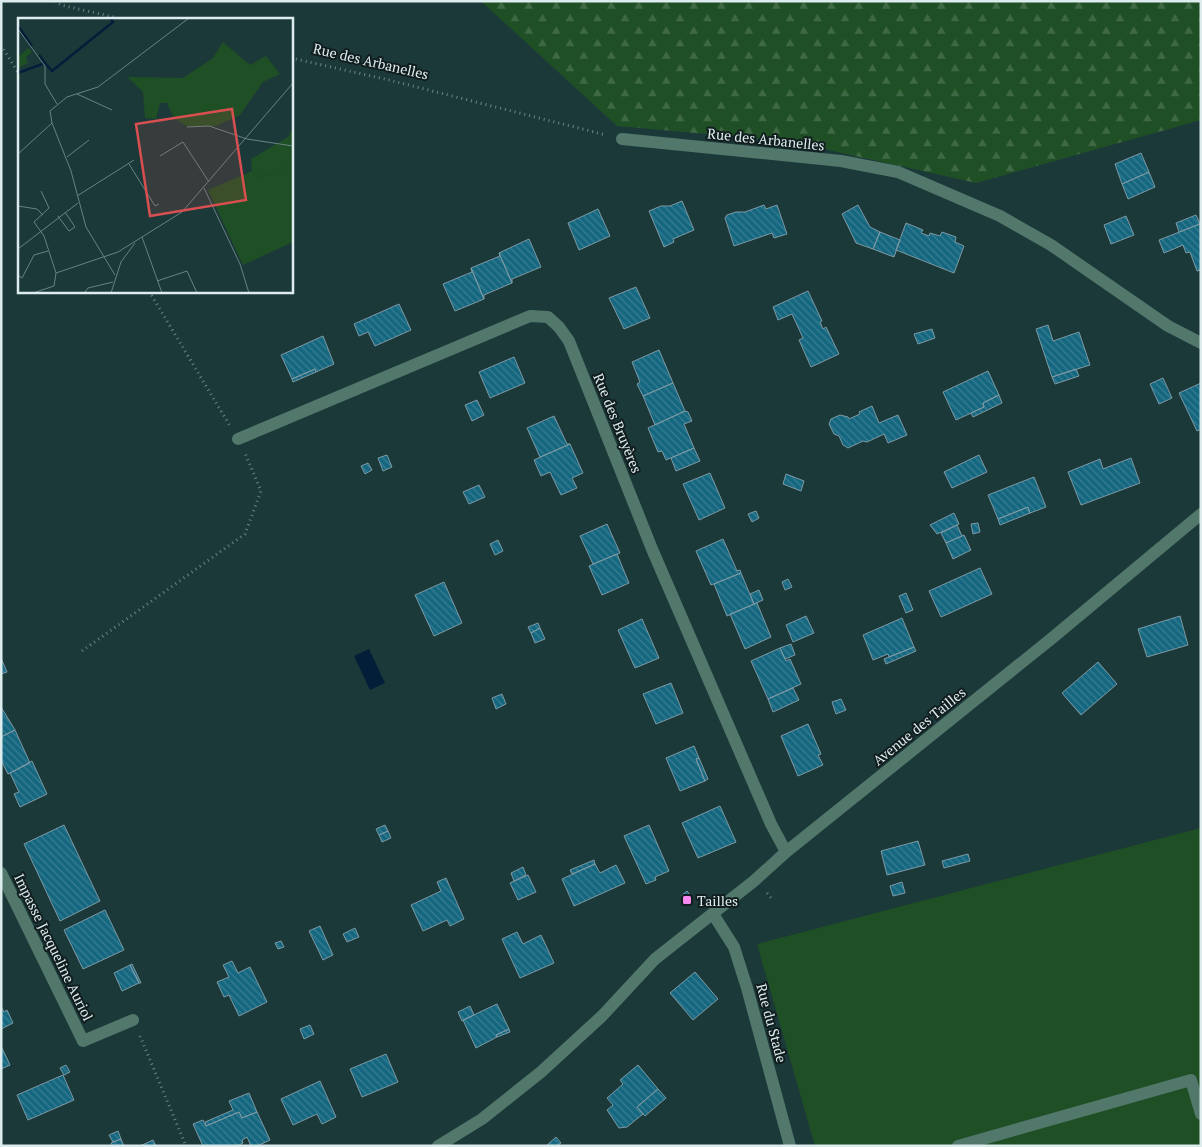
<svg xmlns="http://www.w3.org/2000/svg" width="1202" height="1147" font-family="'PT Serif',serif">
<defs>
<pattern id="forest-firs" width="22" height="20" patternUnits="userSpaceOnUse" patternTransform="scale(1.25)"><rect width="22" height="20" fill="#1f4f24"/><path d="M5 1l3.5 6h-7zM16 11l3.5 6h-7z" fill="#3f6944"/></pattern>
<pattern id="building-back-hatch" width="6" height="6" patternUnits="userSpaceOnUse" patternTransform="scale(1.25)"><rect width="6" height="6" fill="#156780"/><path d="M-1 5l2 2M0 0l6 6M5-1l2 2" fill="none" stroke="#377d92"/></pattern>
</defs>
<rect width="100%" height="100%" fill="#1c393a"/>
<path fill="#1f4f24" d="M1201,828V1146H815L757,944Z"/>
<path fill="url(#forest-firs)" d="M481,1H1201V120L976,183L788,141L617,126Z"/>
<path fill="#021e39" d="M369,649L385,683L370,690L354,656Z"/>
<path fill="url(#building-back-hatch)" stroke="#7d99a4" d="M1141,153L1149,172L1122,184L1115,164Z
M1149,172L1155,187L1128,199L1122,184Z
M682,201L694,230L673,239L674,242L664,247L649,211L661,206H670Z
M764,205L766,209L777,205L787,234L774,238L772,233L734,246L725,218L727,215L736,212H745Z
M858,205L870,227L880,232L873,249L856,243L842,214Z
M598,209L610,236L579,250L568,223Z
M1196,215L1200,224L1179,232L1176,223Z
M1126,216L1134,235L1111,244L1104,225Z
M906,223L923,230L921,233L929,236L930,233L940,236L942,232L956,237L955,242L964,246L954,273L896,250Z
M1200,224L1201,270L1197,271L1190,252L1186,253L1183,245L1164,253L1159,240Z
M880,232L900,240L894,257L873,249Z
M529,239L541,267L512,279V283L499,253Z
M499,253L512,283L484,295V299L471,268L500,256Z
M471,268L484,299L455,311L443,284L472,272Z
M636,287L650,318L624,329L609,298Z
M808,291L822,321L820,322L823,329L826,327L839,354L811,367L799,340L803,338L792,314L778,320L773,307Z
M399,304L411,330L375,346L368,332L359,336L354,324Z
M1048,325L1053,341L1079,332L1090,365L1052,377L1036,329Z
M932,329L935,338L918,344L914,334Z
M323,336L334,364L316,372L315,369L292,379L281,355Z
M659,350L673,383L643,396L637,384L640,382L632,362Z
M514,357L525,383L490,398L479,372Z
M315,369L316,372L293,382L292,379Z
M1076,369L1079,376L1055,384L1052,377Z
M988,371L999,395L983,403L984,407L956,420L943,392Z
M1163,378L1172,398L1159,404L1150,384Z
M673,383L685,411L655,425L643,396Z
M1201,383V429L1197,431L1179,393Z
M999,395L1002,403L973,417L971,413L984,407L983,403Z
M477,400L484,415L472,421L465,405Z
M872,406L879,423L898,415L907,435L888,443L884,434L867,442L863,441L848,448L843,445L839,436L834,434L829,424L831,419L840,415L848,417L849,419L860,414L859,412Z
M685,411L688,412L692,421L684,424L694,448L666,460L662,451L658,452L648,428Z
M554,416L567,444H570L540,457L527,428Z
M570,444L583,473L572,478L577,488L561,495L550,472L541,476L534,460Z
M694,448L700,461L676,471L671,458Z
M387,455L392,467L383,471L378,458Z
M979,455L987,472L952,488L944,472Z
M1131,458L1140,483L1081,505L1068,472L1100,459L1103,469Z
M368,463L372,470L365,474L361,466Z
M710,473L725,508L699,520L683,484Z
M786,474L804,481L801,491L783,484Z
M1034,477L1046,507L1030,513L1028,507L998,519L988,495Z
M479,485L485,497L469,504L463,492Z
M1028,507L1030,513L1000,525L998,519Z
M756,511L759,518L752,522L748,514Z
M954,513L959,524L937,534L930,525Z
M978,523L980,532L973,534L971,524Z
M607,524L620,553L593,564L580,536Z
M957,525L962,536L946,543L941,533Z
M964,535L971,550L953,559L946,543Z
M723,539L737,571L740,570L741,573L711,585L696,551Z
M498,540L503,551L495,555L490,544Z
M617,554L629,583L602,595L589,566Z
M980,568L992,594L941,617L929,591Z
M741,573L754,604L727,616L714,584Z
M788,579L792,587L785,590L782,582Z
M444,582L462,623L434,636L415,595Z
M759,590L763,600L754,604L750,594Z
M906,593L913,610L906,613L899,596Z
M757,603L771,637L745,649L730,614Z
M806,616L814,633L793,642L786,625Z
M1180,616L1188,645L1147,657L1138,629Z
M902,618L914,647L889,657L888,654L873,660L863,635Z
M642,619L659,658L635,668L618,630Z
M538,623L540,628L531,633L528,627Z
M540,628L545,639L535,643L531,633Z
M791,644L795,655L785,659L780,648Z
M914,647L916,651L886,664L884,659Z
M780,648L786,661L790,659L801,684L768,699L751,661Z
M1,658L7,672L1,674Z
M1098,662L1117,684L1081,715L1062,693Z
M671,683L683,713L656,724L643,694Z
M793,688L799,700L773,712L768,699Z
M502,694L506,704L496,709L492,698Z
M841,699L846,710L836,714L832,702Z
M1,707L15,730L1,737Z
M808,724L821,754L818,755L823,765L798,776L781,736Z
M15,730L30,763L8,774L1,760V737Z
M694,746L699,758L696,759L705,781L680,791L666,758Z
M699,758L708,779L705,781L696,759Z
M32,761L47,794L20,807L14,794L19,792L10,773Z
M720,806L736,842L698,858L682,823Z
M64,825L100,901L60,921L24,844Z
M385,825L388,831L379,835L376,829Z
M649,825L669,871L655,877L656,880L646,884L624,836Z
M388,831L391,838L382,842L379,835Z
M918,841L925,865L887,875L881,851Z
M968,854L970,861L944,868L942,861Z
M594,860L595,864L572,874L570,870Z
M595,864L600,873L616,865L625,883L574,906L562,879Z
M523,867L526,875L514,881L511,873Z
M528,875L536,892L518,900L510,883Z
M446,878L464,919L450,926L447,920L423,931L411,905L441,891L437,882Z
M902,882L905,893L893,896L890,886Z
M687,891L692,898L687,902L681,896Z
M105,910L124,950L83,969L64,930Z
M320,926L333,955L323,960L309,931Z
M355,928L359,937L347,942L343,934Z
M517,932L523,944L541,935L554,963L520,978L502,939Z
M281,941L284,947L278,949L275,943Z
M232,961L238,973L250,967L267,1002L239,1016L229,995L224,997L217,982L229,977L223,965Z
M132,964L141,983H139L130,965Z
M130,965L139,983L122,991L114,973Z
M695,972L718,999L693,1020L670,993Z
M497,1004L509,1029L496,1035L497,1037L476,1048L463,1020Z
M1,1006L4,1012L7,1010L13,1023L1,1029Z
M470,1006L474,1015L462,1021L458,1012Z
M310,1025L314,1034L304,1039L300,1029Z
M509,1029L510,1032L497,1037L496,1035Z
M1,1046L10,1065L1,1069Z
M386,1054L398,1082L362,1097L350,1069Z
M66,1065L70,1072L64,1075L60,1068Z
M638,1065L658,1089L637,1107L643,1114L627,1127L619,1128L607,1110L613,1105L607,1098L623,1084L620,1080Z
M63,1075L74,1100L28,1120L17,1095Z
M320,1081L336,1117L322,1124L317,1114L293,1125L281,1099Z
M658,1089L666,1098L645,1116L637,1107Z
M249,1093L257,1112L242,1118L239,1112L206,1126L205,1122L233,1110L229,1101Z
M239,1112L242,1118L257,1112L270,1140L257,1146H251L247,1137L242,1140L243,1143L237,1146H203L193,1124L203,1120L206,1126Z
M118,1131L121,1139L113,1142L109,1135Z
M556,1137L561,1143L556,1146H546Z
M121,1139L124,1146H113L111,1143Z
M153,1140L156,1146H140Z"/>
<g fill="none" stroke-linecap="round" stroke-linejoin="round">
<path stroke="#6c8485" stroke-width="3" stroke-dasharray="1 4" stroke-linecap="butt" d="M55,1L61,5L122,19
M1,45L19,74
M291,58L389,80L606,135
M149,291L230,426
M82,651L245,534L261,491L245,453
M767,893L772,899
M140,1036L186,1146"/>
<path stroke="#52776b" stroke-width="12" d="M622,139L841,161L898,172L1000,216L1051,245L1168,326L1201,343
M238,439L530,316L548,317L559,327L569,341L652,549L771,824L786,852
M1,873L83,1041L133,1020
M713,914L734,947L747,988L790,1146
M438,1146L482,1119L541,1072L602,1016L655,959L754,881L786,852L1051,639L1201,514
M958,1146L1191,1080L1201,1114"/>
</g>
<rect fill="#f589ee" stroke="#111d1e" stroke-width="2" x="682" y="895" width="10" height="10" rx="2.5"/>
<g text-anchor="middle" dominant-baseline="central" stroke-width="4" stroke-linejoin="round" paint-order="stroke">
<g font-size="14" fill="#ddedee" stroke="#111d1e">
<text transform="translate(371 61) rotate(13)">Rue des Arbanelles</text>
<text transform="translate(766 139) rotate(6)">Rue des Arbanelles</text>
<text transform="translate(618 423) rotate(68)">Rue des Bruyères</text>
<text transform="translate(919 726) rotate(-39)">Avenue des Tailles</text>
<text transform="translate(54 947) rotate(64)">Impasse Jacqueline Auriol</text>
<text transform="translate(772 1023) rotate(75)">Rue du Stade</text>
</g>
<g font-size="14" fill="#ddedee" stroke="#111d1e" text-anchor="start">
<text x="697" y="900">Tailles</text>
</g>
</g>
<g transform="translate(18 18)">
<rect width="275" height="275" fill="#1c393a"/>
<path d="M275,147V224L225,247L190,172L234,153L242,160Z" fill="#1f4f24"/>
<path d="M205,24L232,47L248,38L262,56L245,64L222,97L198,108H168L156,100L149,85H142L138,101L127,100L125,74L109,59L165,60L195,40ZM10,30L14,34L8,39L10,45L0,50V39ZM275,110V147L242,160L234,153L233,141L270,119Z" fill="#1f4f24"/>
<path fill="none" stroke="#021e39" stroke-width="2.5" d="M0,8L14,28M27,45L34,53L95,4L92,0M0,55L27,45L21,37"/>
<path fill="none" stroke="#698182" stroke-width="1" d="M0,11L27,48V66L39,86M59,76L94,92M169,109L191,108L229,121L275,128M0,136L34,105M142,138L165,124L191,164M49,139L71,122M111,146L137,188L141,186M186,170L222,246L231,275M59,178L116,142M0,188L19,191L25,197M40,198L51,213L57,209L47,194M124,219L144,275M0,231L60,185M38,255L100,234L164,194L275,65M0,257L4,260L16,237L30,233M97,257L68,209L53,153L34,105L32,93L49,79L80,69L171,0M139,263L169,253L179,275M15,275L36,268L38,255L26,218L16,204L31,190L23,173M66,275L70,270L95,264M93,275L103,244L117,225"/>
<path fill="#d74f50" fill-opacity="0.15" stroke="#d74f50" stroke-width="2.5" d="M214,91L228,182L132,198L118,106Z"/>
<rect width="275" height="275" fill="none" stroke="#ddedee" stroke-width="2.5"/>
</g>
<rect width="1202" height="1147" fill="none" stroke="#ddedee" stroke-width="5"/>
</svg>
